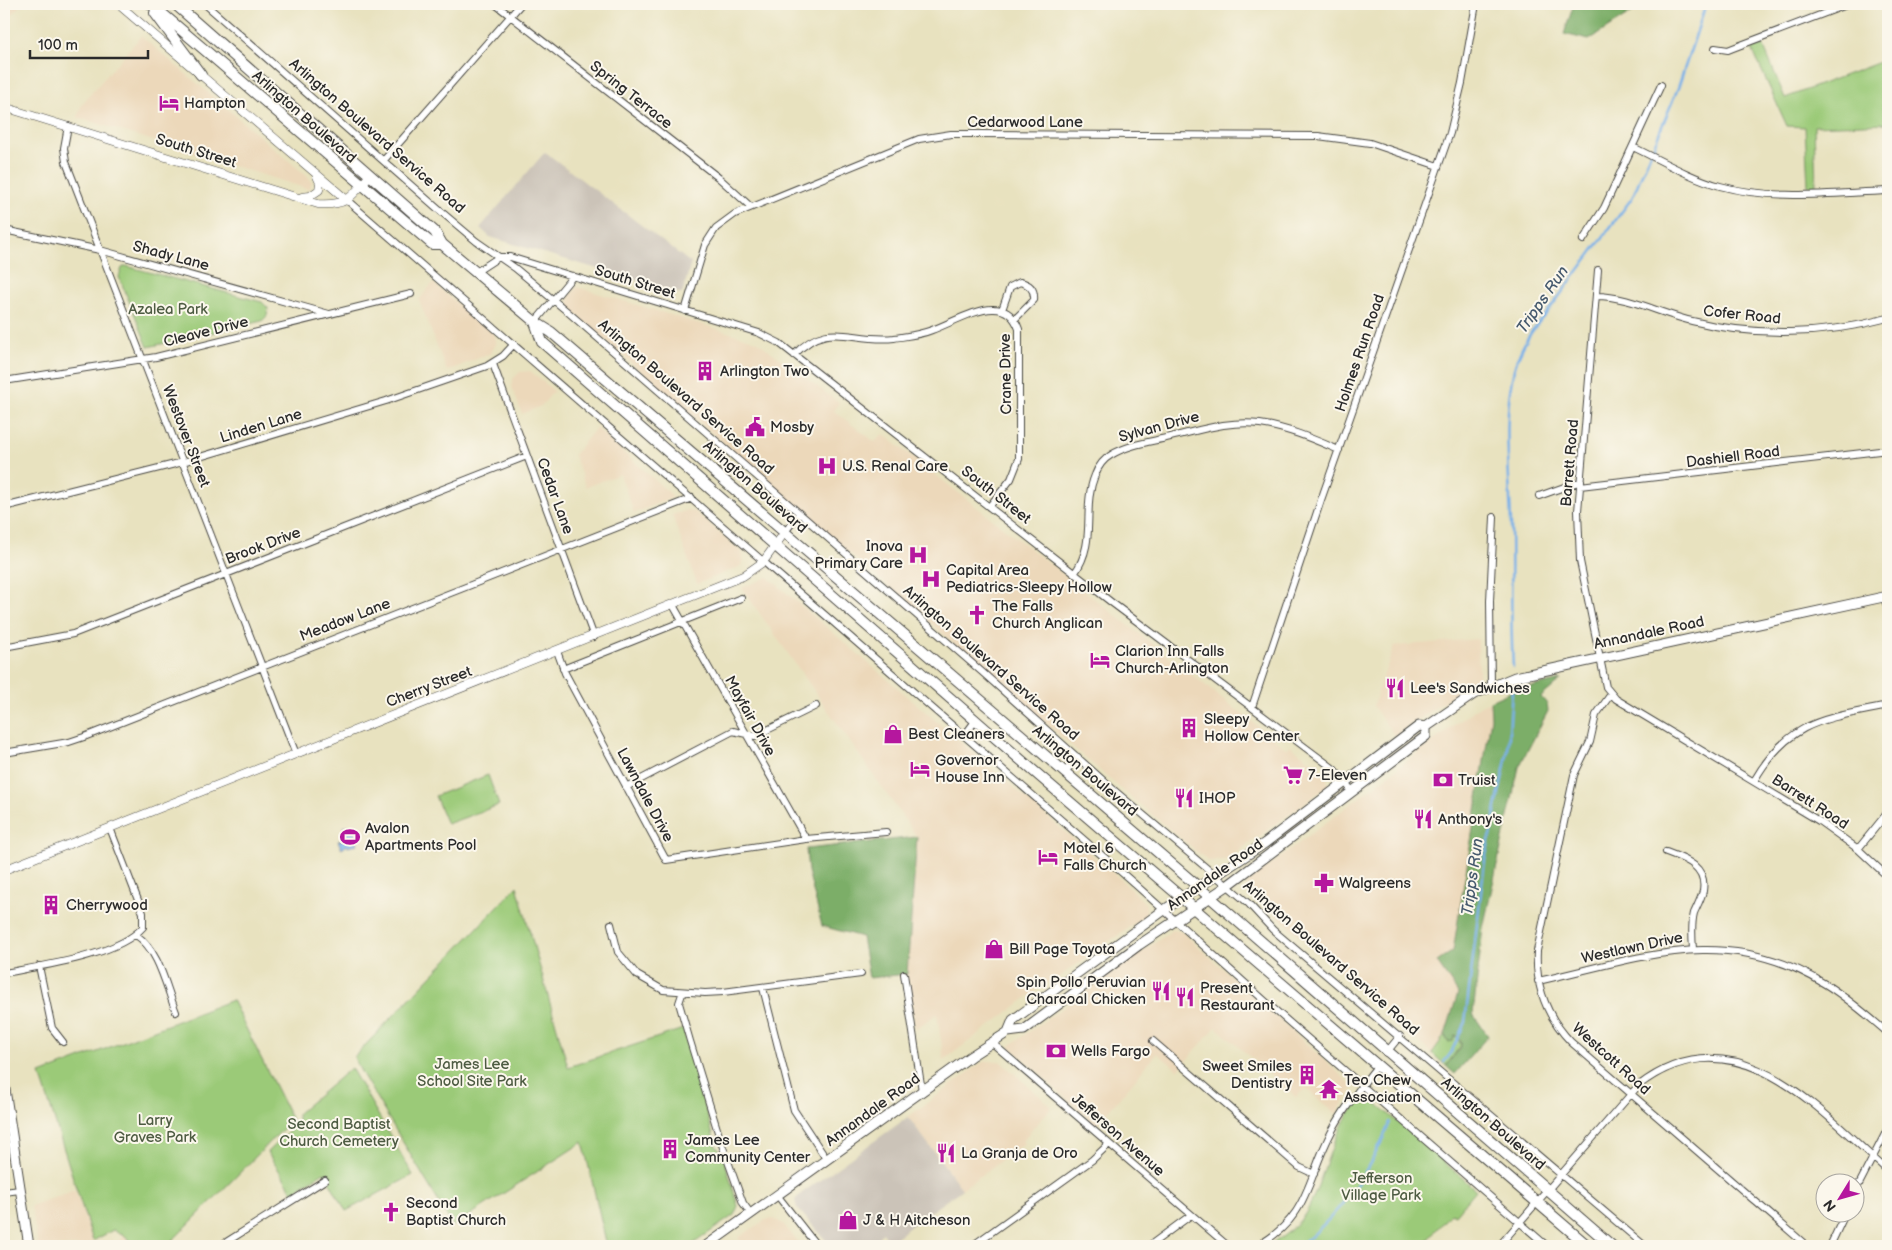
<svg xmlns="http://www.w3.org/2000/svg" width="1892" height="1250" font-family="'Balsamiq Sans',sans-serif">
<rect width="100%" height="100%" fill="#fbf7ec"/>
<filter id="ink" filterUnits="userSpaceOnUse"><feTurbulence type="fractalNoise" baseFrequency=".02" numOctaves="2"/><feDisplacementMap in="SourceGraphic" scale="10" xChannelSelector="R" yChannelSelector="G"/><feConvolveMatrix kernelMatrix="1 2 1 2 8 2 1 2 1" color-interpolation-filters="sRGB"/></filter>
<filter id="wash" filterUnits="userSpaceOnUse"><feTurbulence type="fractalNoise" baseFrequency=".0096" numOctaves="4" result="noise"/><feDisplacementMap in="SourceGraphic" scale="20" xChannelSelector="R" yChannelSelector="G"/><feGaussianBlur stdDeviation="1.12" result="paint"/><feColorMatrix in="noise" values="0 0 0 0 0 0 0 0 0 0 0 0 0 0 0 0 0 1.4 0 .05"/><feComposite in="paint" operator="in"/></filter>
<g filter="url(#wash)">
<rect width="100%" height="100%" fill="#e8e2bf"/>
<path fill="#ecd8ba" d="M4,4H21L4,25Z
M141,36L309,178L312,182L308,189L77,117L82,104Z
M433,283L493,333L496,344L491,353L447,371L419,300Z
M577,287L757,341L839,403L834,411L875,442L883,434L1287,749L1290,745L1326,773L1328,786L1225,861H1208L1119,787L568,308L569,296Z
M530,371L554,391L541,406L522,414L512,387L513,379L520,372Z
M596,428L674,497L634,513L620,474L586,487L574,455Z
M688,510L695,512L742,552L743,563L739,567L697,584L672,515Z
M768,577L1119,878L1146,904V913L1142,918L1053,981L1052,979L944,1060L937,1014L915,1029L907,974L917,837L742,588Z
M1478,639L1479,677L1395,736L1373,706L1394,646Z
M1561,680L1526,709L1545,719L1519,767L1483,928L1438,962L1488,1036L1455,1074L1246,888L1249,881L1481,705L1510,692Z
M1173,930L1182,932L1353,1086L1351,1092L1336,1114L1305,1088L1296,1097L1216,1027L1178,1070L1157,1053L1096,1126L1009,1046Z
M992,1061H1000L1052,1107L1022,1141L1025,1143L962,1189L908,1117L983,1062Z
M75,1190L93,1242L83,1246H38L31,1206Z
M773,1219L782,1223L802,1246H746L738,1238L765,1220Z
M129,1230L132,1246H110L117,1243Z"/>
<path fill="#cbc3b8" d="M545,152L691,263L682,294L490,237L480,228Z
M908,1117L962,1189L889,1242L883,1233L868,1246H831L797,1208L795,1200L802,1193Z"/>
<path fill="#9bca78" stroke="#637a52" d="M1763,45L1785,98L1888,59V123L1814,126L1816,186H1808L1805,127L1787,126L1752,49Z
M126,266L262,302L268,308L267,316L262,321L148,347L119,277L122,268Z
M488,775L499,805L447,824L435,796Z
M517,886L568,1067L683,1029L716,1146L723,1155L738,1206L734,1215L690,1246H607L583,1142L453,1226L361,1072L354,1057Z
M232,1000L292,1120L167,1246H136L124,1235L113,1230L93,1241L40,1074Z
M1445,1035L1447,1041L1457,1036L1461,1045L1446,1066L1432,1053Z
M351,1068L413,1175L346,1211L324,1172L293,1192L267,1152L298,1123L297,1114Z
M1364,1099L1374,1101L1476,1190L1455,1215L1451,1213L1422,1246H1268C1282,1238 1295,1228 1305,1214C1322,1188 1336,1113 1364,1099Z"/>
<path fill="#7cae68" stroke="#546c4a" d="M1574,4H1645L1589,40L1564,34Z
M1561,680L1541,697L1547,704L1548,711L1519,767L1483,928L1473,1014L1488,1036L1455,1074L1446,1066L1461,1047V1042L1455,1035L1453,1041L1448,1042L1445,1035L1458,993L1437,962L1453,951L1491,718L1490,701L1510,692Z
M917,837L907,974L869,978L862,937L822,926L808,871L806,849Z"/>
<path fill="#79b1e9" stroke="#526e8a" d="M349,825L356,835L354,836L357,844L348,847L347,845L342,849L338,841L347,838L343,827Z"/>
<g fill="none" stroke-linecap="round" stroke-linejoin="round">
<path stroke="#79b1e9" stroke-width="2.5" d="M1513,667C1510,619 1512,573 1511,525C1510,474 1502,420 1514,369C1520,349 1532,328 1546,314L1632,198L1678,88L1706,4
M1444,1062L1451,1053L1465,1022L1485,860L1508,750L1512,690
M1300,1246C1340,1214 1371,1170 1390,1122"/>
</g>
</g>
<g filter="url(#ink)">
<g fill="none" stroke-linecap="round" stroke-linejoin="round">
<defs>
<path id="minor" d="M205,4L438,209L476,241L515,268L569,313L982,672L1115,791L1248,903L1273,930L1645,1246
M495,4L719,178L751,207
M1715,48L1728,50L1733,48L1849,4
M68,126L64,148L66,162L296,754
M1633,147C1662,161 1689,177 1720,186C1774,201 1833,193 1888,191
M384,160L521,4
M348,201L1128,878L1275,1010L1547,1246
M4,230L100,250L329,314
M1583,240L1604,208L1661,85
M1598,270L1578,511L1580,561L1606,687L1616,699L1819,821L1858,849L1888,877
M476,272L499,257H510L759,333L779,343L1111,602L1334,769L1353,792
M1596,296C1628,296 1661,314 1692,321C1756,337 1825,335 1888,318
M1002,310L1010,287L1020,282C1030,284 1035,290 1034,300L1015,319
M685,311L705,245L716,228L735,214L919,139L951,134H976L1318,136L1370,143L1438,166
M535,322L573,276
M794,355C828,318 852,343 894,338C907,336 920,335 932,330C949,324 977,308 994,309C1007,309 1015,318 1019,329V459L1011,479L989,507
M493,364L594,637
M4,381L156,357L411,294
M1580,486L1888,450
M1539,496L1581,481
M4,507L183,462L386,401L487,366L503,356L514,344
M785,532L799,514
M1074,574C1098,541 1081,509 1095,475C1098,467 1104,459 1111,455C1127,445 1149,442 1166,438C1198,431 1227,420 1260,424C1288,428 1313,439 1339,450
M1883,597L1888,607
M673,605L806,839
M4,647L73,634L527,456
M557,651L565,673L666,860L806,839L886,832
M563,669L741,598
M1491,686L1490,601L1494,517
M1611,694L1596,715L1590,742L1574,775L1537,951C1535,987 1546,1016 1571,1042L1807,1246
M1252,707L1321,500L1450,133L1462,83L1476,4
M964,736L976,720
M4,753L69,742L84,737L692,498
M1064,773L1078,757
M1754,781C1789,720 1824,719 1888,706
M626,787L733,731L755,736L816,706
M1858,849L1888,812
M1666,852C1685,859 1707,866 1703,891C1701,899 1697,906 1694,913C1691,925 1692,937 1693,949
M611,924L618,952L637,975L663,990L705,993L723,992L861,974
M136,935C159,950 166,987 176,1012
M39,966L52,1028L63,1042
M4,973C41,966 118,956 143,927V913L110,828
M904,974L922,1091
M1538,981C1641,958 1726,923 1825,984C1848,998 1868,1016 1888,1033
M763,988L794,1110L827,1160
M686,992L682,994L679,1003L690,1041L721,1142L743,1203L751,1214
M1153,1041L1299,1167L1314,1174
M991,1042L1228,1246
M1386,1053L1400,1036
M4,1192L20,1190
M1854,1194L1888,1128
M777,1195L817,1246
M98,1246H99
M220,1246L325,1180
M972,1246L1092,1160L1109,1144
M1149,1246L1191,1215
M1257,1246C1311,1216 1306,1179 1332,1131C1344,1108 1362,1085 1378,1065
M1499,1246L1638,1086C1736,1010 1819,1110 1888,1171
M1830,1246L1846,1212"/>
<path id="tertiary" d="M118,4L348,201
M4,107L318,204C349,206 352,196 370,175
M302,197L310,196L319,190L320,183L316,174
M4,870L743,576L763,562L785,532"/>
<path id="secondary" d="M1008,1032L1013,1020L1164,910L1265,843L1419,726L1426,727L1474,694L1515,677L1888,596
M4,1083L29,1246
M706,1246L971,1056L1008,1032L1024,1030L1139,945L1227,886L1426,736V727"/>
<path id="trunk" d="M151,4L432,244H442
M175,4L435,232L442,244L535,322L551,332L1188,878L1612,1246
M155,13L201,75
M535,322L542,342L1029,767L1588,1246"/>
</defs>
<use href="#minor" stroke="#474641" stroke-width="8"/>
<use href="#tertiary" stroke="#474641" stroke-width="9"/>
<use href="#secondary" stroke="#474641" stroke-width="11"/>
<use href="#trunk" stroke="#474641" stroke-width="12"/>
<use href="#minor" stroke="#fff" stroke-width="6"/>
<use href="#tertiary" stroke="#fff" stroke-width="8"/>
<use href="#secondary" stroke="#fff" stroke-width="9"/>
<use href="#trunk" stroke="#fff" stroke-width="10"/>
</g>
</g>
<defs>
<symbol id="hotel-bare" viewBox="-9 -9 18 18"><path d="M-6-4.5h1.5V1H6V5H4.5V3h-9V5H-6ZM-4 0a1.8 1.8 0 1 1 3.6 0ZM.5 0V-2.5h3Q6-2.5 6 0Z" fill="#b5179e" stroke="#fbf7ec" stroke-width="2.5" paint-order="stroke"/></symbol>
<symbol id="building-bare" viewBox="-9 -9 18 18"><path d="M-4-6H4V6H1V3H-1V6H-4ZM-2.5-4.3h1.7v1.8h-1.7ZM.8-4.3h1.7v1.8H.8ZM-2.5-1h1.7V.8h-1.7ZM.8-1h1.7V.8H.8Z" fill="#b5179e" stroke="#fbf7ec" stroke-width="2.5" paint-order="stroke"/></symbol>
<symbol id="civic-bare" viewBox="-9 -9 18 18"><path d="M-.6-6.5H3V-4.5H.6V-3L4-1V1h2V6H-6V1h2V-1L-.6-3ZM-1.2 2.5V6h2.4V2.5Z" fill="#b5179e" stroke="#fbf7ec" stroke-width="2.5" paint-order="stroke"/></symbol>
<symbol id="hospital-bare" viewBox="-9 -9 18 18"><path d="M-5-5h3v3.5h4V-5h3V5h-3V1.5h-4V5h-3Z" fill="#b5179e" stroke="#fbf7ec" stroke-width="2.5" paint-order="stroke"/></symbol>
<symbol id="church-bare" viewBox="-9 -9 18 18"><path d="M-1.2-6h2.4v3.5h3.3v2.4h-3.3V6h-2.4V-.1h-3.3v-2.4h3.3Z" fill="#b5179e" stroke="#fbf7ec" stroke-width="2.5" paint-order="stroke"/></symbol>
<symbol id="restaurant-bare" viewBox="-9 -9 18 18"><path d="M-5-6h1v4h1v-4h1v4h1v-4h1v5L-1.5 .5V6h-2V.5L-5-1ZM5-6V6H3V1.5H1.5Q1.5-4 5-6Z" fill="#b5179e" stroke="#fbf7ec" stroke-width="2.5" paint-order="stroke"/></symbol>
<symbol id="shop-bare" viewBox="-9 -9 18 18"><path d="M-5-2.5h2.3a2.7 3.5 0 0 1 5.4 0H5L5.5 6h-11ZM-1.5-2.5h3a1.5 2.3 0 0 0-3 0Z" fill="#b5179e" stroke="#fbf7ec" stroke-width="2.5" paint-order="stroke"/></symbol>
<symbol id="supermarket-bare" viewBox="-9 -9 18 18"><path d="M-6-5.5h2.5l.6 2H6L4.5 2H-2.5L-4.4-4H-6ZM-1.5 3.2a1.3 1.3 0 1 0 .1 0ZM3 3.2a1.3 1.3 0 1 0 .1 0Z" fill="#b5179e" stroke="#fbf7ec" stroke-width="2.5" paint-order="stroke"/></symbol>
<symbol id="bank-bare" viewBox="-9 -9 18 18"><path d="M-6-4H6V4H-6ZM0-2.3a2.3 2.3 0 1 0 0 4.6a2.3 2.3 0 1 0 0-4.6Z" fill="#b5179e" stroke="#fbf7ec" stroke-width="2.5" paint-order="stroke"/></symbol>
<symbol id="stadium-bare" viewBox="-9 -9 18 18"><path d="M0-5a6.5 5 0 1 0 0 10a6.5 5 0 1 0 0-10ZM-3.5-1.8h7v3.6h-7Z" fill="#b5179e" stroke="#fbf7ec" stroke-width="2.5" paint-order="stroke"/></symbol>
<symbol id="pharmacy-bare" viewBox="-9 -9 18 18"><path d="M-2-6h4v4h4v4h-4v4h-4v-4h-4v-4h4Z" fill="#b5179e" stroke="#fbf7ec" stroke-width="2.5" paint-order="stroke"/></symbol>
<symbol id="temple-bare" viewBox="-9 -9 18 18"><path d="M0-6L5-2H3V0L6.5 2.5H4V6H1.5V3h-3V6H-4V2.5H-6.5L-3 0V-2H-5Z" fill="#b5179e" stroke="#fbf7ec" stroke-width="2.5" paint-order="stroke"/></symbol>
</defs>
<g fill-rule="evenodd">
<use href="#hotel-bare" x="155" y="89" width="28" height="28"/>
<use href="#building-bare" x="691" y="357" width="28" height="28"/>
<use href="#civic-bare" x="741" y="413" width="28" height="28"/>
<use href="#hospital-bare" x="813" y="452" width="28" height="28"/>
<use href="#hospital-bare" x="904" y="541" width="28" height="28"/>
<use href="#hospital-bare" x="917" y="565" width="28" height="28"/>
<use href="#church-bare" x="963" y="601" width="28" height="28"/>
<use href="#hotel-bare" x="1086" y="646" width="28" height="28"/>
<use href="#restaurant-bare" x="1381" y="674" width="28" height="28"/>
<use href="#building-bare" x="1175" y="714" width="28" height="28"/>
<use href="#shop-bare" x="879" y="720" width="28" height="28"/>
<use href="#hotel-bare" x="906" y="755" width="28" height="28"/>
<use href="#supermarket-bare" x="1279" y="761" width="28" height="28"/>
<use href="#bank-bare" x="1429" y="766" width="28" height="28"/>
<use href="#restaurant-bare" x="1170" y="784" width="28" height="28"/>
<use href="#restaurant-bare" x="1409" y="805" width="28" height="28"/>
<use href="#stadium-bare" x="336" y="823" width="28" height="28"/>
<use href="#hotel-bare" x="1034" y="843" width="28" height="28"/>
<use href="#pharmacy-bare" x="1310" y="869" width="28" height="28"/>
<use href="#building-bare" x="37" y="891" width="28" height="28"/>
<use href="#shop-bare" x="980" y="935" width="28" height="28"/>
<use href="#restaurant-bare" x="1147" y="977" width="28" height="28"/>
<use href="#restaurant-bare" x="1171" y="983" width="28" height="28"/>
<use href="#bank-bare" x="1042" y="1037" width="28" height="28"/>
<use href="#building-bare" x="1293" y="1061" width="28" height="28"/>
<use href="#temple-bare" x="1315" y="1075" width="28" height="28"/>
<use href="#building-bare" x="656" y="1135" width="28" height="28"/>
<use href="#restaurant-bare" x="932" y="1139" width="28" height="28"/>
<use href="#church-bare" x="377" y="1198" width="28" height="28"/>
<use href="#shop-bare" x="834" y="1206" width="28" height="28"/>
</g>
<g text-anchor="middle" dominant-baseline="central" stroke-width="4" stroke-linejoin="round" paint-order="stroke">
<g font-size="15" fill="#2b2b2b" stroke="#fbf7ec">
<text transform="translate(631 95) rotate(38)">Spring Terrace</text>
<text transform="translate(304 117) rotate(41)">Arlington Boulevard</text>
<text x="1025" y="122">Cedarwood Lane</text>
<text transform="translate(377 136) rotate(41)">Arlington Boulevard Service Road</text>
<text transform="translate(196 151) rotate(17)">South Street</text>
<text transform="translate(171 256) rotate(15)">Shady Lane</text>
<text transform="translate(635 282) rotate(17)">South Street</text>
<text transform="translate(1742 315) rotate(6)">Cofer Road</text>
<text transform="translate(206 332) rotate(-14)">Cleave Drive</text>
<text transform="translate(1360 353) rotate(-71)">Holmes Run Road</text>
<text transform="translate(1006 374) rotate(-91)">Crane Drive</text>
<text transform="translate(686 397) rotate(41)">Arlington Boulevard Service Road</text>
<text transform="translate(261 426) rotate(-17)">Linden Lane</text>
<text transform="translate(1159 427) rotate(-15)">Sylvan Drive</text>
<text transform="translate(186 436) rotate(69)">Westover Street</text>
<text transform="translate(1733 457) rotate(-7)">Dashiell Road</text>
<text transform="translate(1570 463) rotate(-85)">Barrett Road</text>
<text transform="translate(755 487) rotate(41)">Arlington Boulevard</text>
<text transform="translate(996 495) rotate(38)">South Street</text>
<text transform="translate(555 496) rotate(70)">Cedar Lane</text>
<text transform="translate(263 546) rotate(-21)">Brook Drive</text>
<text transform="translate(345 620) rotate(-21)">Meadow Lane</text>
<text transform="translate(1649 633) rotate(-12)">Annandale Road</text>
<text transform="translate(991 663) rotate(41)">Arlington Boulevard Service Road</text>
<text transform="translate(429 687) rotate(-21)">Cherry Street</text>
<text transform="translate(750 716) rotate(61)">Mayfair Drive</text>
<text transform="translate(1085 771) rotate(40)">Arlington Boulevard</text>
<text transform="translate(645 795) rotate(62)">Lawndale Drive</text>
<text transform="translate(1810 802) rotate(33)">Barrett Road</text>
<text transform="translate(1215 875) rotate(-35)">Annandale Road</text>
<text transform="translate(1632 948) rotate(-12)">Westlawn Drive</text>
<text transform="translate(1331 958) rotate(41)">Arlington Boulevard Service Road</text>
<text transform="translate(1611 1059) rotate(42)">Westcott Road</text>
<text transform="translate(873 1110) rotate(-36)">Annandale Road</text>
<text transform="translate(1493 1124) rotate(41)">Arlington Boulevard</text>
<text transform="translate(1118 1135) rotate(41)">Jefferson Avenue</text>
</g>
<g font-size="15" fill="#2b2b2b" stroke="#fbf7ec" text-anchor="start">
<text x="184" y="103">Hampton</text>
<text x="720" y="371">Arlington Two</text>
<text x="770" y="427">Mosby</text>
<text x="842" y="466">U.S. Renal Care</text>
<text x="903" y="546" text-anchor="end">Inova<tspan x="903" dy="17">Primary Care</tspan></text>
<text x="946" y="570">Capital Area<tspan x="946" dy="17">Pediatrics-Sleepy Hollow</tspan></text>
<text x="992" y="606">The Falls<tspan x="992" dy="17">Church Anglican</tspan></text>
<text x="1115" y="651">Clarion Inn Falls<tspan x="1115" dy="17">Church-Arlington</tspan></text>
<text x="1410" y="688">Lee's Sandwiches</text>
<text x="1204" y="719">Sleepy<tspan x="1204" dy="17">Hollow Center</tspan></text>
<text x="908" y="734">Best Cleaners</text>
<text x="935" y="760">Governor<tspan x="935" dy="17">House Inn</tspan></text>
<text x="1308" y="775">7-Eleven</text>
<text x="1458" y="780">Truist</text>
<text x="1199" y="798">IHOP</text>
<text x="1438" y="819">Anthony's</text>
<text x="365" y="828">Avalon<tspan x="365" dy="17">Apartments Pool</tspan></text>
<text x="1063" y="848">Motel 6<tspan x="1063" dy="17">Falls Church</tspan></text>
<text x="1339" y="883">Walgreens</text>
<text x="66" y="905">Cherrywood</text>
<text x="1009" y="949">Bill Page Toyota</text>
<text x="1146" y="982" text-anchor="end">Spin Pollo Peruvian<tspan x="1146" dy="17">Charcoal Chicken</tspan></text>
<text x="1200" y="988">Present<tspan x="1200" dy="17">Restaurant</tspan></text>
<text x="1071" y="1051">Wells Fargo</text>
<text x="1292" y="1066" text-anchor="end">Sweet Smiles<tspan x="1292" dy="17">Dentistry</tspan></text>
<text x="1344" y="1080">Teo Chew<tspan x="1344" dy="17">Association</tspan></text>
<text x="685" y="1140">James Lee<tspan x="685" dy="17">Community Center</tspan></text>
<text x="961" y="1153">La Granja de Oro</text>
<text x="406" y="1203">Second<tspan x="406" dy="17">Baptist Church</tspan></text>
<text x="863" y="1220">J &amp; H Aitcheson</text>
</g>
<g font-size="15" fill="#4d5b42" stroke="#fbf7ec">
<text x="168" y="309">Azalea Park</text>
<text x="472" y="1064">James Lee<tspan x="472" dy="17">School Site Park</tspan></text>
<text x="155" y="1120">Larry<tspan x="155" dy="17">Graves Park</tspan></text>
<text x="339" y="1124">Second Baptist<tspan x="339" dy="17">Church Cemetery</tspan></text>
<text x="1381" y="1178">Jefferson<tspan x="1381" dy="17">Village Park</tspan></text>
</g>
<g font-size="16" font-style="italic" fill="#465a6e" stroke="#fbf7ec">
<text transform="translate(1543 300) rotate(-55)">Tripps Run</text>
<text transform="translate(1473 877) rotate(-82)">Tripps Run</text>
</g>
</g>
<rect width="1892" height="1250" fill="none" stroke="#fbf7ec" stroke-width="20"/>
<g transform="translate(1840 1198) rotate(233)"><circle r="24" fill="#fbf7ec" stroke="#a8a59f"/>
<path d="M0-4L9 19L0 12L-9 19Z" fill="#b5179e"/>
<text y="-8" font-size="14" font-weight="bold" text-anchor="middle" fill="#2b2b2b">N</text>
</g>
<path d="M30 50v8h118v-8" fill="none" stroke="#2b2b2b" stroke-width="2.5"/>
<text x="38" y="50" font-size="15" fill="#2b2b2b" stroke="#fbf7ec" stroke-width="4" paint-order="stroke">100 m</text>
</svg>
